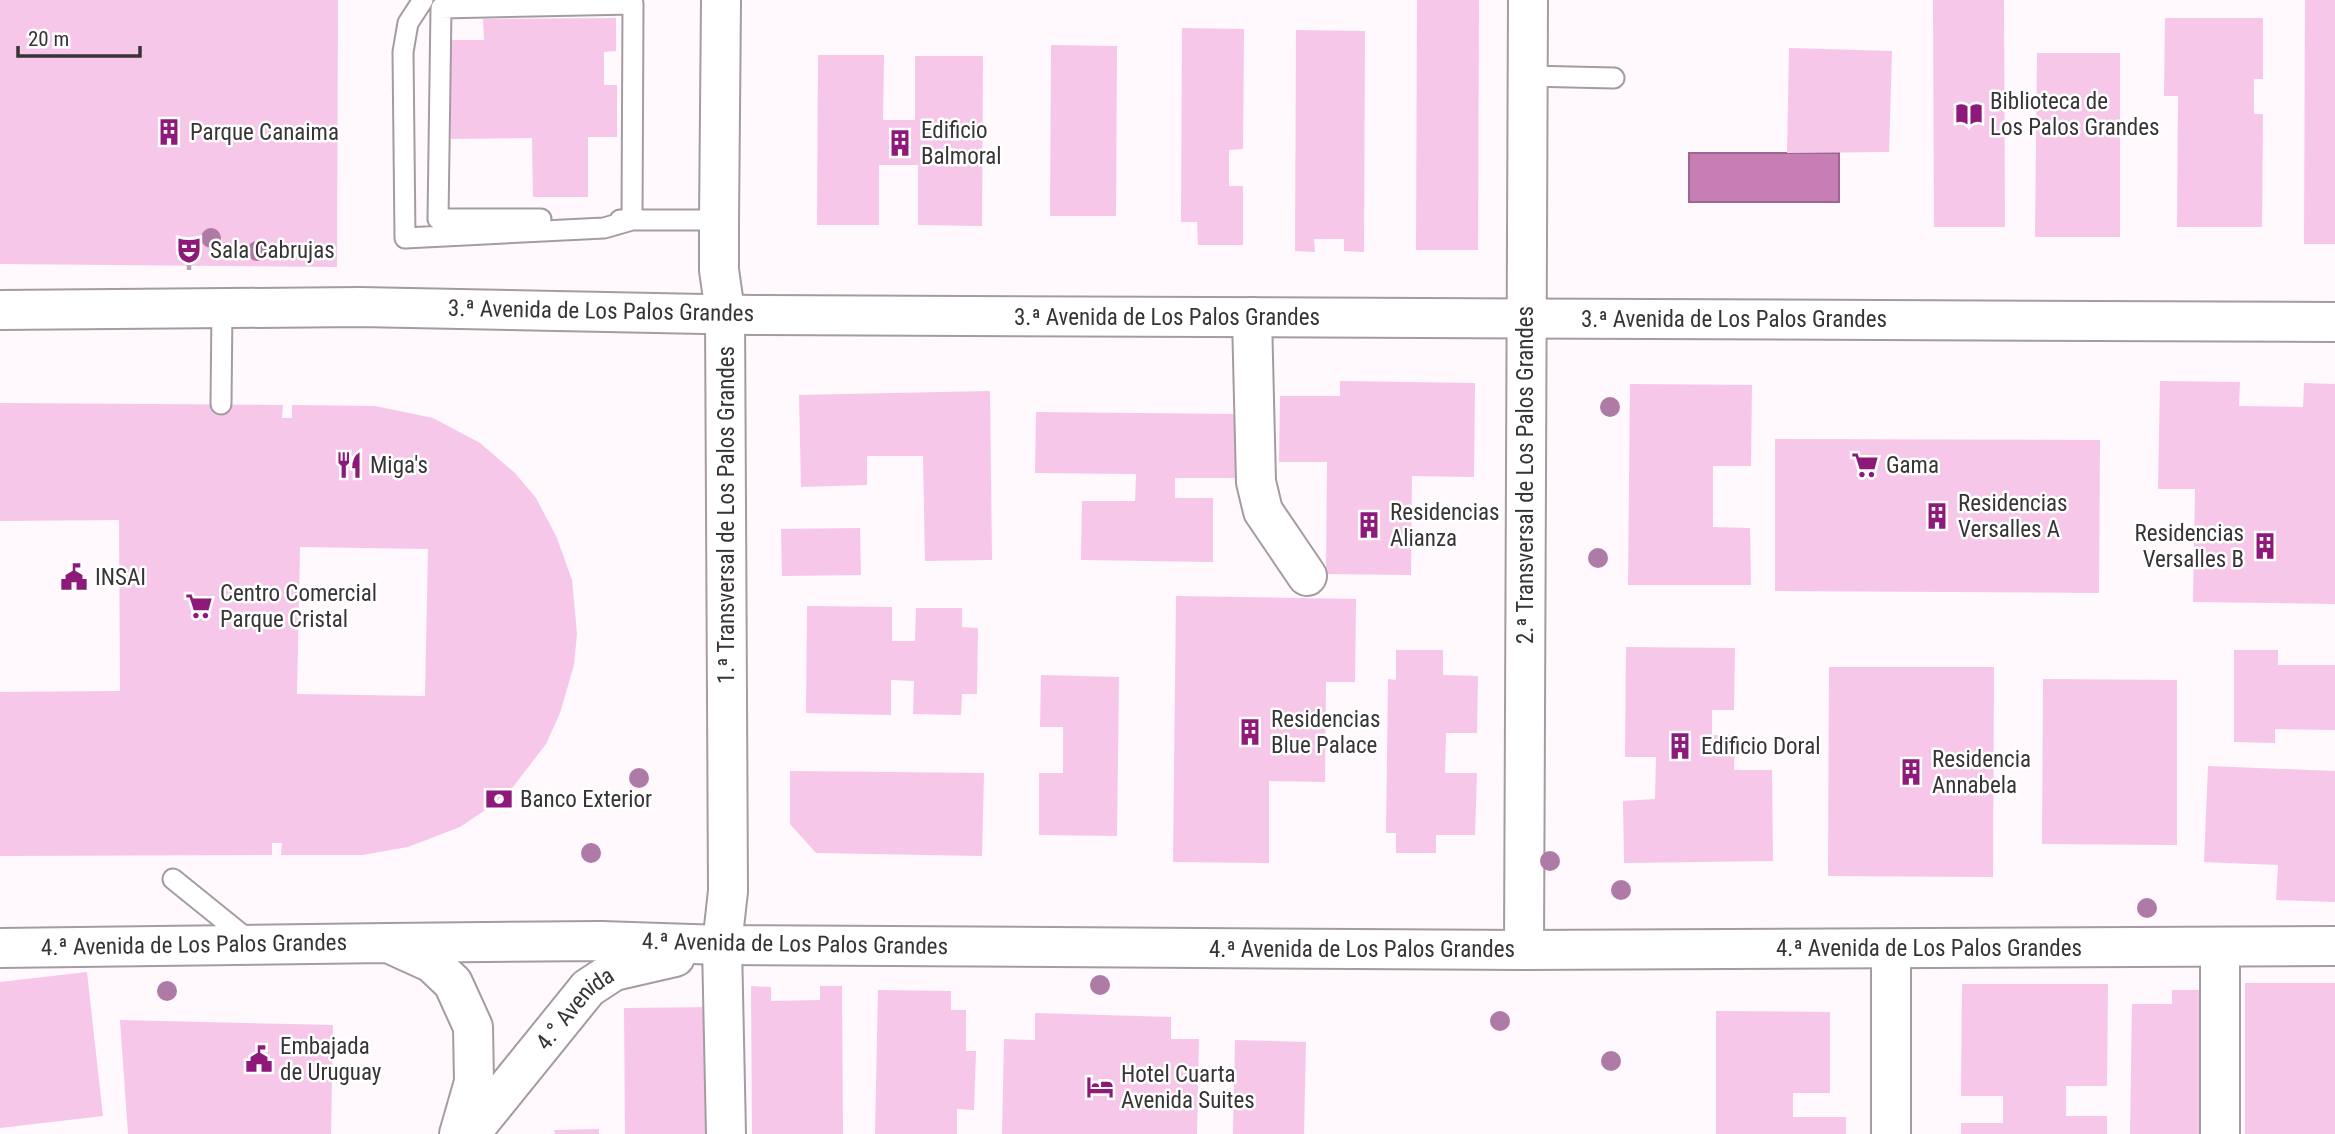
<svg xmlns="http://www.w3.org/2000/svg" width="2335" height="1134" font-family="'Roboto Condensed',sans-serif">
<rect width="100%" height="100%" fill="#fff8fd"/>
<path fill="#c77eb5" stroke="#9c688f" stroke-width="2" d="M1689,153H1839V202H1689Z"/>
<path fill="#f6c7e9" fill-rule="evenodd" d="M0,0H338L337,267L0,264Z
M1417,0H1479L1478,250H1416Z
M1933,0H2004L2005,227H1934Z
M2305,0H2335V244H2304Z
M616,18V51L604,52V85H617V137H588V197H533L532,138L451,139V40H484L483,19Z
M2165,18H2263V79H2254V114H2263L2262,227H2177L2178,96H2164Z
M1182,28L1244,29L1243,149L1229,150V186H1243V245H1198L1197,222H1181Z
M1296,30L1365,31L1364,252L1344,251V239H1314L1315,252L1295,251Z
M1051,45L1117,46L1116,216H1050Z
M1789,48L1892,51L1889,152L1787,153Z
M2037,53H2120V237H2035Z
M818,55H884L883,120H915V56H983L982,226L918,225V165H879V225H817Z
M1340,381L1475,383L1474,477L1412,476L1411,575L1326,574L1327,462H1279L1280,396H1340Z
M2160,381L2240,382L2239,406L2303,407L2304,383L2335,384V604L2193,602L2195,489H2158Z
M1630,384L1752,385L1751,466H1713V527L1750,528L1751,585H1628Z
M990,391L992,560L925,561L923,456H867V485L801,487L799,395Z
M0,403L283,405L282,418H292V405L375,406L433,418L480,443L515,473L536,498L557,538L572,580L577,634L574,665L560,713L546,744L513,787L490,807L460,827L408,847L362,855H281L282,843H272V855L0,856V692L120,691L119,520L0,521ZM300,547L428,549L425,696L297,694Z
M1036,412L1236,414V478H1175V498H1213V562L1081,560L1082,501H1135L1136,474L1035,473Z
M1775,439L2100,440L2099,593L1775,591Z
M860,528L861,575L782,576L781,529Z
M1176,596L1356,599L1355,682H1326L1325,782L1269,781V863L1173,862Z
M807,606L892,607V641H915L916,608H962V627L978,628L977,694H962L961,715L913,714L914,681L891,680V715L806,713Z
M1626,647L1735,648L1734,710H1712V735H1735L1734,770H1772L1773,861L1624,863L1623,801L1655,799L1656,757H1625Z
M1396,650H1443V675L1478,676L1477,733H1446L1445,773H1477L1475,835H1436V853H1396V833H1386L1388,679L1396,680Z
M2234,650H2278V665H2335V730L2275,729V743L2234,742Z
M1829,667H1994L1993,877L1828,876Z
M1041,675L1119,677L1117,836L1039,835V773H1063V727H1040Z
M2043,679L2177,680V845L2042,844Z
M2208,766L2335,771V902L2276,900L2278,865L2204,862Z
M790,771L984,773L982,856L816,853L790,824Z
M87,972L103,1116L0,1128V982Z
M2245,983H2335V1134H2245Z
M1962,984H2108L2107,1086H2066V1116H2107V1134H1961V1123H2003V1096H1961Z
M751,986L771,987V1001L820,1000V986H842L843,1134H752Z
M878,990L951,991V1010H966V1051H976L974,1110L957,1109V1134H875Z
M2172,990H2203V1134H2130L2132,1004H2172Z
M715,1007L717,1134H625L624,1008Z
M1716,1011L1830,1012V1093H1793V1117H1846V1134H1716Z
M1035,1013L1171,1017V1039H1199L1197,1134H1002L1004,1039L1035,1040Z
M120,1020L333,1025L331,1134H128Z
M1235,1040L1306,1042L1304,1134H1233Z
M599,1129V1134H555L554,1130Z"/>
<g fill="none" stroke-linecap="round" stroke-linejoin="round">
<defs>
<path id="lane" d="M423,0L408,23L403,52L405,238L604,228L632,220L633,4L620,0
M1527,76L1614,78
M541,219H438L441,8L633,4
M620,220H719
M221,404L222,308
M173,879L251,942"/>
<g id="street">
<path d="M721,0L719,220V270L725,312L728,891L722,945L726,1134"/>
<path d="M0,310L360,307L753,315L2335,322"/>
<path d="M1252,317L1256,482L1263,511L1307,576"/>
<path d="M388,943L601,941L722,945L1524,950L2335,946"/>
<path d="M2220,947V1134"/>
<path d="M1891,949V1134"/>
<path d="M1524,950L1528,0"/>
<path id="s1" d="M470,1134L588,988L614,971L675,957"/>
</g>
<path id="primary" d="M0,948L388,943L432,963L453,983L473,1027L474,1082L459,1134"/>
</defs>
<use href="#lane" stroke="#a59ba2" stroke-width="23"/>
<use href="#street" stroke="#a59ba2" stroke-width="42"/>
<use href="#primary" stroke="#a59ba2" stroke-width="42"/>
<path stroke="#afa9ae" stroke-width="4.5" stroke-dasharray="5 3.5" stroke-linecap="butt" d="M189,270V255"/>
<use href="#lane" stroke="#fff" stroke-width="19"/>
<use href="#street" stroke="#fff" stroke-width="38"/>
<use href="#primary" stroke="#fff" stroke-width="38"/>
</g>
<g fill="#ae7ba6">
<circle cx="211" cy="238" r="10"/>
<circle cx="257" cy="251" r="10"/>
<circle cx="1610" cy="407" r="10"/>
<circle cx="1598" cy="558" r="10"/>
<circle cx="639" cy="778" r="10"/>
<circle cx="591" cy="853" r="10"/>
<circle cx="1550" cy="861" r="10"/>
<circle cx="1621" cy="890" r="10"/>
<circle cx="2147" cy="908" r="10"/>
<circle cx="1100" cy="985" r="10"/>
<circle cx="167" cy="991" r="10"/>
<circle cx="1500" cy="1021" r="10"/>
<circle cx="1611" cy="1061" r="10"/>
</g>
<defs>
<symbol id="library-bare" viewBox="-9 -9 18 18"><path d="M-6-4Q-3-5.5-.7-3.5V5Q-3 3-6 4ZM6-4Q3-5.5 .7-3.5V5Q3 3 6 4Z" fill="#8d197a" stroke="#fff" stroke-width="2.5" paint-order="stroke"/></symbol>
<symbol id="building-bare" viewBox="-9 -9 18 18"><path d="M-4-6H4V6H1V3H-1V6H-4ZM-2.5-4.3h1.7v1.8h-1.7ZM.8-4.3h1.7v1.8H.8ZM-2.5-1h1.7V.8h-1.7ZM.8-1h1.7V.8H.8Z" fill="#8d197a" stroke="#fff" stroke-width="2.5" paint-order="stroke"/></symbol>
<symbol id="theatre-bare" viewBox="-9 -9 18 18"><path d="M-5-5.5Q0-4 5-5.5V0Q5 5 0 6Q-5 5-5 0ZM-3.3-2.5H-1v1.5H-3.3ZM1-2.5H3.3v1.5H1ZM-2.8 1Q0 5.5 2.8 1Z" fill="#8d197a" stroke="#fff" stroke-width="2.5" paint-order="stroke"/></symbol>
<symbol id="restaurant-bare" viewBox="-9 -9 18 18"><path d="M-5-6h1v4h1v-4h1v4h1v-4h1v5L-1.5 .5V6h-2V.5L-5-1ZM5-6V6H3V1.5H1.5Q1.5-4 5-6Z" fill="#8d197a" stroke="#fff" stroke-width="2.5" paint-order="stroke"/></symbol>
<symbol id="supermarket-bare" viewBox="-9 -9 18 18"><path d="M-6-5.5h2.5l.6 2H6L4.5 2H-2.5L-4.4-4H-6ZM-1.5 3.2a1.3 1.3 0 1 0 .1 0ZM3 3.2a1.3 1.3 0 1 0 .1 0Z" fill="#8d197a" stroke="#fff" stroke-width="2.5" paint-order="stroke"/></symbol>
<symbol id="civic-bare" viewBox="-9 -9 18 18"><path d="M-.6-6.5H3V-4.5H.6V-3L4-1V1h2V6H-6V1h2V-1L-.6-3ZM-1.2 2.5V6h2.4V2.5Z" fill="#8d197a" stroke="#fff" stroke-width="2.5" paint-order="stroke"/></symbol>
<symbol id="bank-bare" viewBox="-9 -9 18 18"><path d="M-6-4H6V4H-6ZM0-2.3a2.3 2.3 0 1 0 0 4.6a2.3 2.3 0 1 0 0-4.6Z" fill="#8d197a" stroke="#fff" stroke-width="2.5" paint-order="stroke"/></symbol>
<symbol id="hotel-bare" viewBox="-9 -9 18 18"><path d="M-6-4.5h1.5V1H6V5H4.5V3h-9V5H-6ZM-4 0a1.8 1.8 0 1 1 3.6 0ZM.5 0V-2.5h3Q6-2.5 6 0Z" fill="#8d197a" stroke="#fff" stroke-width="2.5" paint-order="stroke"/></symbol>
</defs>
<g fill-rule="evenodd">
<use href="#library-bare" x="1950" y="95" width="38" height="38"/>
<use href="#building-bare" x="150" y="113" width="38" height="38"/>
<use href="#building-bare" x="881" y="124" width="38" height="38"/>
<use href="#theatre-bare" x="170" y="231" width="38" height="38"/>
<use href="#restaurant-bare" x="330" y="446" width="38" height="38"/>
<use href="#supermarket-bare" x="1846" y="446" width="38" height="38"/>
<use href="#building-bare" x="1918" y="497" width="38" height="38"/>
<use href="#building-bare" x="1350" y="506" width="38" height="38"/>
<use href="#building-bare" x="2246" y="527" width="38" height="38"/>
<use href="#civic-bare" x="55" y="558" width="38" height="38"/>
<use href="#supermarket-bare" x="180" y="587" width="38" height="38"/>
<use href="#building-bare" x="1231" y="713" width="38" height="38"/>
<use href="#building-bare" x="1661" y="727" width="38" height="38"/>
<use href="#building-bare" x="1892" y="753" width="38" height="38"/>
<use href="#bank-bare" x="480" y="780" width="38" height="38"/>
<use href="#civic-bare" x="240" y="1040" width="38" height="38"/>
<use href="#hotel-bare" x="1081" y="1068" width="38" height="38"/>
</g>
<g text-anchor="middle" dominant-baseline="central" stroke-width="5" stroke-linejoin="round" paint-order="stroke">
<g font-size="23" fill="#373336" stroke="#fff" text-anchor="start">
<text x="1990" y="101">Biblioteca de<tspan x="1990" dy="26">Los Palos Grandes</tspan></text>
<text x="921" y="130">Edificio<tspan x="921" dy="26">Balmoral</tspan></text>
<text x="190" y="132">Parque Canaima</text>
<text x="210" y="250">Sala Cabrujas</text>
<text x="370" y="465">Miga's</text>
<text x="1886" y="465">Gama</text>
<text x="1958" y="503">Residencias<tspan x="1958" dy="26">Versalles A</tspan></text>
<text x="1390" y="512">Residencias<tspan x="1390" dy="26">Alianza</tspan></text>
<text x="2244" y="533" text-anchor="end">Residencias<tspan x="2244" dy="26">Versalles B</tspan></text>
<text x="95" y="577">INSAI</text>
<text x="220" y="593">Centro Comercial<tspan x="220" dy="26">Parque Cristal</tspan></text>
<text x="1271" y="719">Residencias<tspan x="1271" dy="26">Blue Palace</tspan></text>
<text x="1701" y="746">Edificio Doral</text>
<text x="1932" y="759">Residencia<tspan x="1932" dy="26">Annabela</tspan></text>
<text x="520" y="799">Banco Exterior</text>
<text x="280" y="1046">Embajada<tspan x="280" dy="26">de Uruguay</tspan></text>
<text x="1121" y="1074">Hotel Cuarta<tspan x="1121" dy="26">Avenida Suites</tspan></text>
</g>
<g font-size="23" fill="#373336" stroke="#fff">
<text transform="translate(601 311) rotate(1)">3.ª Avenida de Los Palos Grandes</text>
<text x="1167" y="317">3.ª Avenida de Los Palos Grandes</text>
<text x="1734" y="319">3.ª Avenida de Los Palos Grandes</text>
<text transform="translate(1525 475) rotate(-90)">2.ª Transversal de Los Palos Grandes</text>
<text transform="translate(726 515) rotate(-90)">1.ª Transversal de Los Palos Grandes</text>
<text transform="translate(795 944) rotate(1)">4.ª Avenida de Los Palos Grandes</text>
<text transform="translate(194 945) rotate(-1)">4.ª Avenida de Los Palos Grandes</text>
<text x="1929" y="948">4.ª Avenida de Los Palos Grandes</text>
<text x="1362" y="949">4.ª Avenida de Los Palos Grandes</text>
<text stroke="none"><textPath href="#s1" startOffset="164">4.° Avenida</textPath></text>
</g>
</g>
<path d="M18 46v10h122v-10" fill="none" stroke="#373336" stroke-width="3.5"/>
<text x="28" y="46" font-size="21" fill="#373336" stroke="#ffffff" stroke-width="5" paint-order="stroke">20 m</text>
</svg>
